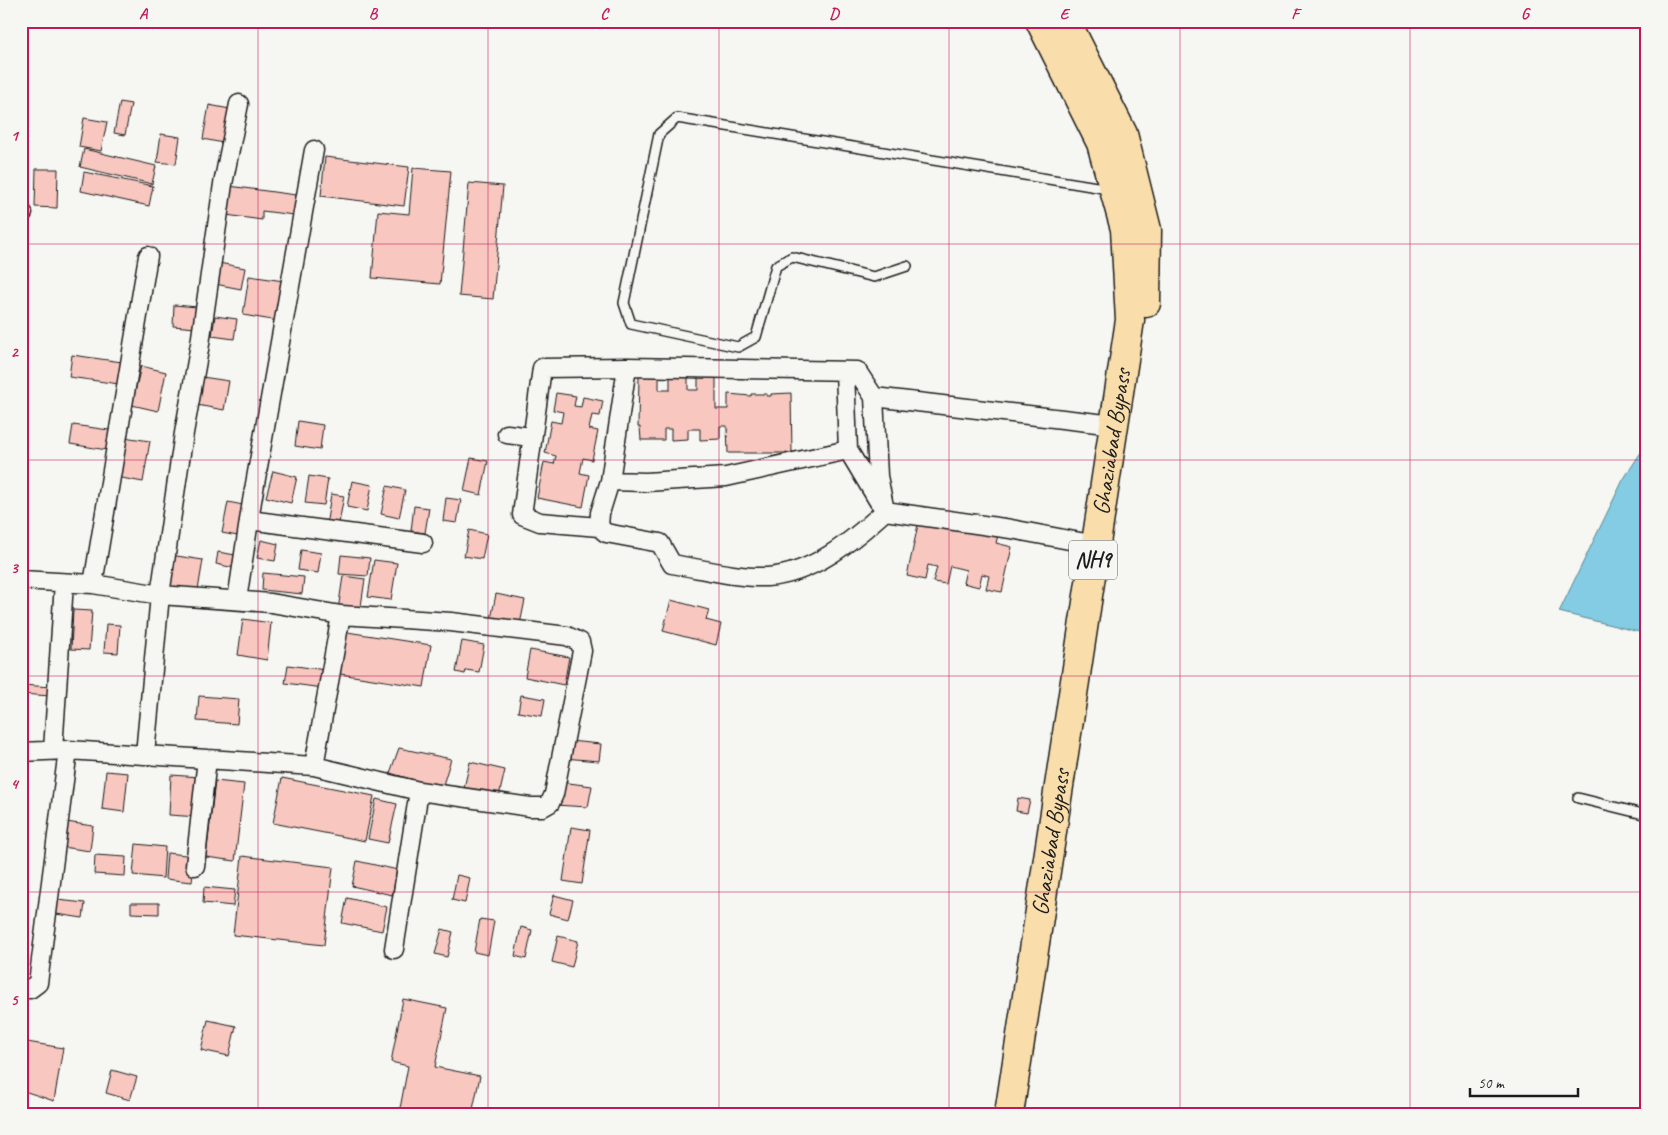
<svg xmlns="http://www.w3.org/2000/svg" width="1668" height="1135" font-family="Caveat,sans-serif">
<rect width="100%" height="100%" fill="#f6f6f2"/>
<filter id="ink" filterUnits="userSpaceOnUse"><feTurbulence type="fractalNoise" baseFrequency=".02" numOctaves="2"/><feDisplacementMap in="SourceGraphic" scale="10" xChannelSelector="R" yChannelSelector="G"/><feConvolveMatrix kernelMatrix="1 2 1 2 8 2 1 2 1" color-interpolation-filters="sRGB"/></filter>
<g filter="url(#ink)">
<path fill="#83cce3" stroke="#5a8693" d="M1647,443V634L1559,612L1623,480Z"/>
<path fill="#f7c7c0" stroke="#1c1c1c" d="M120,102L131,104L125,135L114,133Z
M209,105L230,109L223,143L203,139Z
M84,118L107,122L101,151L79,147Z
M161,134L180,137L176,164L157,162Z
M84,149L156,166L152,184L80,167Z
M325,157L409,167L404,206L321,196Z
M413,168L451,171L440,284L372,278L378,211L409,214Z
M36,169H58L57,208L35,207Z
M84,172L153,186L149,206L81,191Z
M469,183L503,186L493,299L459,296Z
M229,186L296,195L294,215L262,211V220L226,215Z
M219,263L245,268L241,289L215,284Z
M249,276L284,281L278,321L243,315Z
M174,305L198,307L196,328L173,326Z
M215,316L237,319L234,339L212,336Z
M72,355L122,362L119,384L69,377Z
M141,366L166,372L158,411L132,405Z
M716,374V409H728V394L751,396V394H767V396H771V394L791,393L792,453H728L727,426H720V439L700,440V429H688V439L671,440V429H664V440H641L640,427H638L639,375H659V390H670V375H688V390H698V375Z
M202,377L229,381L224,410L197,405Z
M556,393L576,396L574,406L581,407L583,397L603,401L600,416L592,415L589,429L598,431L592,460L583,458L580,473L589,475L583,507L537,498L544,462L554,464L556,456L545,453L551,421L561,423L563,412L553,410Z
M298,421L323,425L320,450L295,446Z
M73,425L109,430L107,450L70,444Z
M124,437L150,441L143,482L116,477Z
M471,458L488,461L481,495L464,491Z
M273,471L297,477L291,503L266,497Z
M309,476L328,479L324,505L305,503Z
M352,481L372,485L367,511L347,507Z
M387,486L405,490L399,518L381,514Z
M331,494L344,496L339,523L327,520Z
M446,498L461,500L457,523L443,521Z
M228,502L248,506L243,537L222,533Z
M414,506L429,508L425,533L411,531Z
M919,520L980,534L981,531L998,535L996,543L1012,547L1002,592L986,589L989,576L982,574L979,587L963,583L966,570L950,566L946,584L933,582L937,567L928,565L925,580L907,576Z
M469,530L487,534L482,559L464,556Z
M261,540L278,544L275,561L257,558Z
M301,550L321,553L318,573L298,570Z
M218,552L241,556L239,569L216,564Z
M170,555L203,560L197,596L164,590Z
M341,555L370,558L368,576L339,574Z
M374,560L397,563L391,600L368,597Z
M263,573L304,577L302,594L262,590Z
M343,576L365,579L360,613L338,610Z
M496,594L525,600L519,629L490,624Z
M671,600L709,610L706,620L721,624L716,645L663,631Z
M73,610L92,611L89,650L71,649Z
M243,619L271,623L267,660L238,655Z
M106,624L120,625L118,653L104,652Z
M347,632L431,645L424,687L340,674Z
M462,641L484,645L479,672L466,670L465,674L456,672Z
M530,650L569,657L564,685L525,677Z
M288,665L326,670L323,688L285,683Z
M21,685L52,687L51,696L21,694Z
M521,695L545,699L542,716L518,712Z
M199,696L239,699L237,724L197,721Z
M569,741L601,744L599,761L564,758Z
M399,748L451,759L442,788L390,773Z
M470,762L505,770L499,796L464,788Z
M106,771L128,773L124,812L102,809Z
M171,775L200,777L198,817L169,815Z
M282,778L374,796L365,841L273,823Z
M215,781L244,784L235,861L206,857Z
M561,782L592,786L588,807L555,805Z
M1018,798L1030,800L1027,813L1016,811Z
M376,799L397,804L388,843L368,839Z
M21,815H26L24,844H21Z
M66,822L93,826L90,851L62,847Z
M571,827L590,830L582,884L563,881Z
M136,844L165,847L163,878L133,875Z
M167,853L195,856L192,882L165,879Z
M95,855L126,857L125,876L94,874Z
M242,856L333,867L324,945L233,935Z
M21,860H24L23,883H21Z
M357,861L398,870L392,895L352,886Z
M457,875L470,878L465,903L452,900Z
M204,887L235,890L233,906L203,903Z
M554,895L573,900L568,919L549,914Z
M347,898L387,907L382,931L342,923Z
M57,900L85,903L83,918L56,914Z
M131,903H159V914L131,913Z
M480,919L494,921L488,955L474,952Z
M521,927L532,930L526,959L515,956Z
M442,929L453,932L447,957L435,954Z
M558,936L578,941L572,967L552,962Z
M403,999L447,1008L435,1067L480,1076L472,1114H399L408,1066L391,1062Z
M208,1020L236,1026L229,1056L201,1050Z
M21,1041L63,1048L54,1101L21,1090Z
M112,1070L137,1077L130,1100L106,1093Z"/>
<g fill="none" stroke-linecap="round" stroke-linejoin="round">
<defs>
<path id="service" d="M907,266L874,277L792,257L776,266L756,337L738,347L631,324L624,303L659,134L677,118L1109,189
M1578,798L1647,815"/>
<path id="minor" d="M21,213H23
M627,367L857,371L874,397L878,476L885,511C852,541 813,574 767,577C736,578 703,569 672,564L660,543L606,533L599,527L600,513L610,481Z
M874,397L1114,425
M507,434L531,437
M848,450L879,502
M610,481L646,482L726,477L848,450L845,371
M885,511L1011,529L1096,545
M249,520L423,543
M599,527L540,522L522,515L542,368L627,367
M21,580L93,584L160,595L271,603L341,615L451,622L567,636L580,642L582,651L554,794L550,803L543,807H530L419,791L314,766L68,750L21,752
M93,584L148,256
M237,600L252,501L314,150
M53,750L64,583
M145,754L160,595L184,433L200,344L223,184L239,104
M314,766L341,615
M195,866L207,759
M394,949L419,791
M21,988L30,989L38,983L68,750"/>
<g id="trunk">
<path d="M1066,21L1123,134L1147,230L1146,303"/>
<path id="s1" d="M1009,1114L1130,320L1125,229L1101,143L1040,21"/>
</g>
</defs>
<use href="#service" stroke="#1c1c1c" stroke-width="12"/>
<use href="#minor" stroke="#1c1c1c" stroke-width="21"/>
<use href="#trunk" stroke="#1c1c1c" stroke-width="31"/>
<use href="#service" stroke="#f6f6f2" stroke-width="9"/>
<use href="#minor" stroke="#f6f6f2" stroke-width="18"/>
<use href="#trunk" stroke="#f9deab" stroke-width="28"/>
</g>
</g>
<path fill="none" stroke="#c2185b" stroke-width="1" stroke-opacity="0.55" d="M258,21V1114M488,21V1114M719,21V1114M949,21V1114M1180,21V1114M1410,21V1114M21,244H1647M21,460H1647M21,676H1647M21,892H1647"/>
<g text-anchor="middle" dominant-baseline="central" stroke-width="4" stroke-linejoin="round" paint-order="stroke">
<rect fill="#f6f6f2" stroke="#5d5d5c" stroke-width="1" x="1069" y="540.5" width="48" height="39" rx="4"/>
<g font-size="22" font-weight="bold" fill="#1c1c1c">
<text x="1093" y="560">NH9</text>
</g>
<g font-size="24" fill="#1c1c1c" stroke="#f6f6f2">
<text stroke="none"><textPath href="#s1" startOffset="680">Ghaziabad Bypass</textPath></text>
<text stroke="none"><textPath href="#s1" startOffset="275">Ghaziabad Bypass</textPath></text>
</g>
</g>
<rect width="1668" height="1135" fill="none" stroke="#f6f6f2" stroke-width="55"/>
<path d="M1470 1088v8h108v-8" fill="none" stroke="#1c1c1c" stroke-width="2.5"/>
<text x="1478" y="1088" font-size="15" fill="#1c1c1c" stroke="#f6f6f2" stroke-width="4" paint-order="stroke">50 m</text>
<rect x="28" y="28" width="1612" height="1080" fill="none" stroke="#c2185b" stroke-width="2"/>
<g font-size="16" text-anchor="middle" font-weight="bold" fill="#c2185b">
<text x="143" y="19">A</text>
<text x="373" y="19">B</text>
<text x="604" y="19">C</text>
<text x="834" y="19">D</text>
<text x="1064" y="19">E</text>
<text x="1295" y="19">F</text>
<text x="1525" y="19">G</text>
<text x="14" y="141">1</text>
<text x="14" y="357">2</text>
<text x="14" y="573">3</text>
<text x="14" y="789">4</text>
<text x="14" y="1005">5</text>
</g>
</svg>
